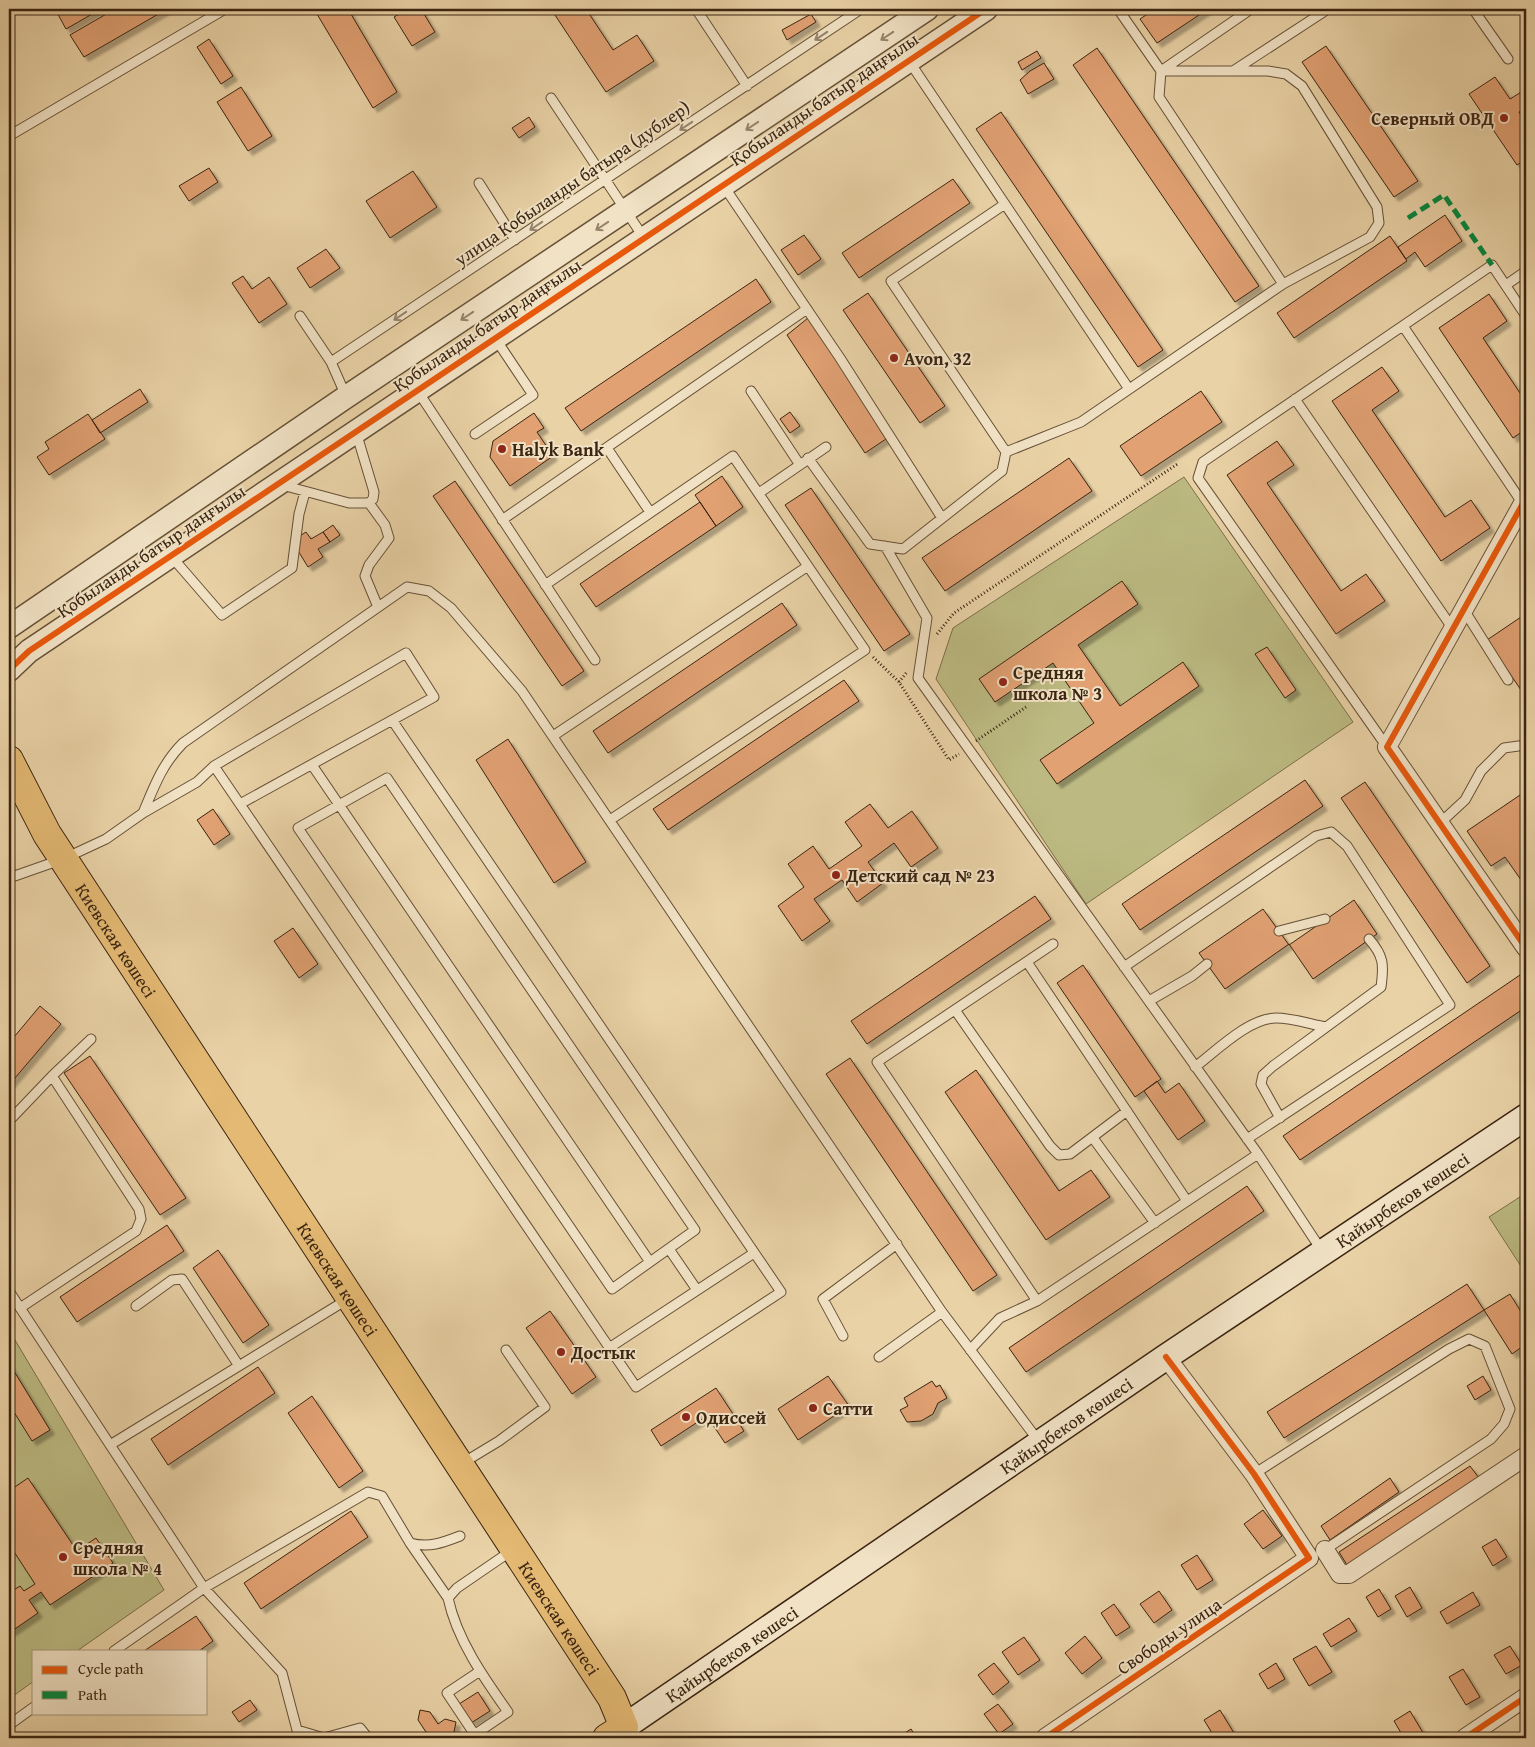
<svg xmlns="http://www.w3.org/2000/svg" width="1535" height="1747" font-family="'Gentium Book Plus',serif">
<defs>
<filter id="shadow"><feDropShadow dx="4.5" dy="4.5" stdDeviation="1" flood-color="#0004"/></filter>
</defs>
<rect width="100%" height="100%" fill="#e9d2a6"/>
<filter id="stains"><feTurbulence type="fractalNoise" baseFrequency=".004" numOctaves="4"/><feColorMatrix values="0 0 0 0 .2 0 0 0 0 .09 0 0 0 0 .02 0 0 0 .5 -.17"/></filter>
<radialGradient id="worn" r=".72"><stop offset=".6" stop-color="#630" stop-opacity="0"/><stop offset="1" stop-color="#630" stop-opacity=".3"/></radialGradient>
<path fill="#bcba82" stroke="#7c6f4a" d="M1184,477L1353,722L1086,904L936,679L953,628Z
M1526,1193V1274L1489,1217Z
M9,1330L164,1590L77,1651H34V1681L9,1699Z"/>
<path fill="#e1a173" stroke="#3b2411" filter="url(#shadow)" d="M55,9H101L66,29Z
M115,9H167L84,57L70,35Z
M314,9H348L397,92L373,108Z
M408,9H421L435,32L412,46L394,17Z
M551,9H586L613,50L637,35L654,61L606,92Z
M1155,9H1208L1157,43L1140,19Z
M811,14L816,22L787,40L782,30Z
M209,39L233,76L221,84L197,47Z
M1326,46L1418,181L1394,197L1302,62Z
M1097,48L1259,286L1235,302L1073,65Z
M1037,51L1041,58L1022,70L1018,62Z
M1044,63L1054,79L1028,94L1020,80L1030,71Z
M1495,77L1510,99L1526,89V107L1519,112L1526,123V159L1517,165L1469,94Z
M241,87L272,136L248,151L217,102Z
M1001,112L1163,350L1138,367L976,129Z
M529,117L535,127L519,138L512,128Z
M209,168L218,182L189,201L179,186Z
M413,171L437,207L390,238L366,201Z
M953,179L970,203L859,278L842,253Z
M1445,215L1462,241L1425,267L1415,252L1406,259L1398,247Z
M804,235L821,259L798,275L781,250Z
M1390,236L1407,261L1294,338L1277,313Z
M326,249L340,268L310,288L297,268Z
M243,276L252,289L269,277L287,304L259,323L232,283Z
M756,279L771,302L581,431L565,408Z
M868,293L945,406L920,423L843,310Z
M1489,294L1507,321L1483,338L1520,393L1526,389V429L1513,438L1439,328Z
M808,318L841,365L886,439L865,453L787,335Z
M1382,367L1399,391L1372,410L1445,517L1471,500L1490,528L1441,561L1332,401Z
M140,389L148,402L100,433L92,420Z
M1201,391L1222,422L1141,476L1120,446Z
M790,412L800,426L790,433L780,419Z
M534,413L544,428L537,432L553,456L510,486L490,457L493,441Z
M88,414L105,439L49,475L37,457L49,449L45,442Z
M1277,441L1294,465L1267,483L1341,591L1366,574L1385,601L1336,634L1227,475Z
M1069,458L1092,491L945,591L922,558Z
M722,476L743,507L716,526L695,495Z
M455,481L584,671L562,686L433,496Z
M811,488L910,634L884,651L785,505Z
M700,502L716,526L596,607L580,584Z
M333,525L340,535L330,542L323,532Z
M306,532L311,539L323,532L330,542L318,549L323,557L308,567L292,541Z
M1122,581L1138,604L1078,645L1120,706L1183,662L1199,686L1057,784L1040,760L1094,723L1053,663L995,702L979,679Z
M782,603L797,625L608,753L593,731Z
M1524,615L1526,618V687L1521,690L1487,640Z
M1267,647L1296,690L1285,698L1255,654Z
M844,680L859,701L668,830L653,809Z
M508,739L586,862L554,883L476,760Z
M1305,780L1323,806L1140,930L1122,904Z
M1365,782L1490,966L1467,983L1341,798Z
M1526,791V887L1505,857L1491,866L1467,831Z
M870,804L888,828L912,811L938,848L911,867L894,843L868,862L883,883L857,902L842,880L814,899L830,921L802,941L778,906L804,887L788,864L813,846L829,869L862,846L845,822Z
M213,809L230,834L214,845L197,820Z
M1035,896L1051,919L867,1044L851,1021Z
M1354,900L1377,934L1313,979L1289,944L1225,989L1199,953L1263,909L1289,945Z
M293,928L318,964L299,978L274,941Z
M1083,965L1161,1079L1135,1097L1057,983Z
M1520,975L1526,985V1007L1300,1160L1283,1136Z
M40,1006L61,1024L9,1085V1043Z
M90,1056L186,1198L160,1215L64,1073Z
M850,1058L997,1275L973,1291L826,1074Z
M976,1070L1059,1191L1091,1170L1110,1197L1046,1240L945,1092Z
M1157,1081L1165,1093L1179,1083L1205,1121L1178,1140L1144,1091Z
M1247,1186L1264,1211L1026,1372L1009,1348Z
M167,1225L184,1251L77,1322L60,1297Z
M218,1250L269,1325L243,1343L193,1268Z
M1467,1284L1484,1310L1284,1438L1267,1412Z
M1510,1294L1526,1320V1344L1512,1354L1484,1310Z
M550,1311L596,1377L572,1394L526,1328Z
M9,1363L50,1430L32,1441L9,1404Z
M258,1367L275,1393L168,1465L151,1439Z
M828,1376L849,1406L798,1440L778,1409Z
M1483,1376L1491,1390L1475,1400L1467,1386Z
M932,1381L936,1387L940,1385L947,1398L938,1403L933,1414L921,1421L907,1422L900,1410L908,1406L904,1398Z
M716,1388L744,1431L725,1443L707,1416L661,1446L651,1430Z
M312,1396L363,1471L339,1488L288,1413Z
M1470,1466L1479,1478L1347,1565L1339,1552Z
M28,1478L77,1551L96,1538L113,1563L50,1605L41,1592L29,1600L38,1613L9,1633V1593L20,1586L24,1591L35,1584L9,1544V1491Z
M1390,1478L1399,1492L1330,1540L1321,1526Z
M1263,1510L1282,1536L1263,1549L1244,1524Z
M351,1511L368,1537L261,1609L244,1583Z
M1496,1539L1507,1557L1493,1566L1482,1547Z
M1197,1555L1213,1580L1197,1590L1181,1565Z
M1410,1587L1422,1608L1407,1617L1395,1596Z
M1379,1589L1391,1609L1378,1617L1366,1597Z
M1159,1591L1172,1610L1154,1623L1140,1604Z
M1473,1592L1480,1605L1447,1624L1440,1612Z
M1114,1604L1130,1627L1116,1636L1101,1613Z
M196,1616L213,1641L199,1651H144Z
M1349,1618L1357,1631L1331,1647L1323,1634Z
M1085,1636L1102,1658L1082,1674L1065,1653Z
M1024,1637L1040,1660L1018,1675L1002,1652Z
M1316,1646L1332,1672L1309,1686L1293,1659Z
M1510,1646L1522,1665L1506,1674L1494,1655Z
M994,1663L1009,1682L993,1695L978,1675Z
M1276,1663L1285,1679L1268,1689L1259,1674Z
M1463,1669L1480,1697L1466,1705L1449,1677Z
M478,1692L490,1711L471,1723L459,1704Z
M250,1700L257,1710L239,1722L232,1712Z
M998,1704L1013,1724L999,1734L984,1714Z
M420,1710L430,1712L438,1724L445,1719L456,1722L454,1732L447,1736L448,1738H430L418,1720Z
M1220,1710L1237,1738H1215L1204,1720Z
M1410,1711L1425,1736L1421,1738H1404L1394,1721Z
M911,1729L917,1738H897Z"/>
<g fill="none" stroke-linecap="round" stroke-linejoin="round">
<defs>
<path id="service" d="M696,9L747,86
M1118,9L1161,71L1159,97L1283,284
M1473,9L1508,59
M909,61L1129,389
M1233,71L1328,9
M551,98L644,238
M9,136L225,9
M479,183L515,240
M723,185L840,358L942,518
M1005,204L891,281L1006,452
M1506,285L1526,271
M300,316L331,362
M1403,326L1523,504
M417,390L595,660
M751,391L800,465
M346,396L331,362L861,9
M1295,399L1453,629
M356,432L374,492L373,499L369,503L385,525L389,538L369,565L365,576L378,607
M475,434L533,395L495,338
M607,448L650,512
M808,458L870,544L903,549L1002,471L1006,452L1081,422L1283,284L1370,237L1379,223L1377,207L1302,86L1286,74L1268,71H1161L1251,9
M282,485L349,503H369
M759,493L826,447
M502,520L807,309
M885,546L927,618L918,678L1258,1154L1322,1251
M171,556L222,615L292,568L299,514L305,492
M545,585L733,456L865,650L610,820
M1464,610L1508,680
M553,736L808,566
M1387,747L1198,478L1203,462L1492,265L1526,316
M312,765L650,1262
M214,766L636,1387L781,1292L392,720
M387,778L695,1230L612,1289L298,828Z
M143,813C154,787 162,764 183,743L407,587L429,591L451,608L522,691L942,1312L1040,1443
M1439,824L1465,800L1481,771L1504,748L1526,745
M9,878L63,859L106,839L143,813L197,782L214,766L406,653L434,697L240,804
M1279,931L1325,919
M1027,962L1187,1201
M1124,967L1316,836L1331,832L1347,846L1450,1005L1247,1139
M1149,1001L1192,976L1207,964
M955,1010L1050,1146L1059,1155L1070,1154L1127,1111
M1195,1067C1216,1051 1249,1018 1276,1018C1292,1018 1310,1024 1326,1027
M52,1076L91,1039
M1280,1118L1261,1084L1263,1075L1273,1066L1381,987C1384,965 1384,956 1369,939
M9,1121L52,1076L139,1209L141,1219L136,1231L20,1308
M1093,1138L1155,1223
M669,1249L697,1290
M9,1291L204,1588L282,1673L297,1730L324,1738L360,1728L368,1738
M1037,1301L877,1062L1053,944
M136,1306L172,1280L182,1279L239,1366
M843,1336L823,1299L897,1244
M609,1348L754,1253
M970,1350L1000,1318L1037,1301L1258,1154
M879,1357L942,1312
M110,1445L348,1299
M461,1464L499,1441L545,1407L506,1350
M1254,1474L1449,1349L1469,1339L1485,1346L1510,1409L1504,1424L1491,1439L1323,1551
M410,1543L448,1598
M114,1651L204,1588L368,1492L382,1496L410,1543C429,1548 442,1543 460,1536
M9,1725L34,1707
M474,1735L508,1712C484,1678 457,1640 448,1598L457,1588L511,1551
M477,1738L447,1693L480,1671"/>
<path id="minor" d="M1526,498L1387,747L1526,948
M1325,1550L1340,1574H1349L1526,1456
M1045,1738L1309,1558L1254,1474L1166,1357
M1465,1738L1526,1697"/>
<path id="tertiary" d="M9,627L346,397L927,9
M9,670L29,651L986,9"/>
<g id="secondary">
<path id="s1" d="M624,1727L1166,1357L1526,1117"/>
</g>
<g id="trunk">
<path id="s2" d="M9,760L47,834L612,1698L624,1727L607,1738"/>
</g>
</defs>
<use href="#service" stroke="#665036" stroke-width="11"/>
<use href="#minor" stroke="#665036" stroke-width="20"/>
<use href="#tertiary" stroke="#665036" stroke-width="25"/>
<use href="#secondary" stroke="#3b2411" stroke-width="28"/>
<use href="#trunk" stroke="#3b2411" stroke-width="30"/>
<path stroke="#3b2411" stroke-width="3" stroke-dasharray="1 2.5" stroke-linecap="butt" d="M937,634L954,613L1179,463
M873,657L899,682L949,760L959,754
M899,682L907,672
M976,741L1026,707"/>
<use href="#service" stroke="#f1e2c5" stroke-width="9"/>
<use href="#minor" stroke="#f1e2c5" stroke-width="18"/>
<use href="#tertiary" stroke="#f1e2c5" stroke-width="22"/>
<use href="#secondary" stroke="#f1e2c5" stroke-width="25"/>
<use href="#trunk" stroke="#e4b973" stroke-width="28"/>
<path stroke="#00873e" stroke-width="5" stroke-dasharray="10 5" stroke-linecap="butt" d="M1408,218L1444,195L1492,265"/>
<defs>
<path id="cycleway" d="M1526,498L1387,747L1526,948
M9,670L29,651L986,9
M1045,1738L1309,1558L1254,1474L1166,1357
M1465,1738L1526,1697"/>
</defs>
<use href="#cycleway" stroke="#f1e2c5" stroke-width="9"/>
<use href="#cycleway" stroke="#e8590c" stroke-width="6"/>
</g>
<defs><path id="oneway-shaft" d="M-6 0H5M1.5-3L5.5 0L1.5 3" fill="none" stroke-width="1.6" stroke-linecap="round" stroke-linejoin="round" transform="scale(1.25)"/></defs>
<g stroke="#96836b">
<use href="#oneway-shaft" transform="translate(821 36) rotate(146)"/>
<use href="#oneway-shaft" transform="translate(887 36) rotate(146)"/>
<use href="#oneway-shaft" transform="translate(686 126) rotate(146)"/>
<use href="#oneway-shaft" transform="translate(752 126) rotate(146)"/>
<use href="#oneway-shaft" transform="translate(536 226) rotate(146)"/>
<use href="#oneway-shaft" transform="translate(602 226) rotate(146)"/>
<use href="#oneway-shaft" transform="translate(400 316) rotate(146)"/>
<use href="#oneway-shaft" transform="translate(467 316) rotate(146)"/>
</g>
<g fill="#8f2418" stroke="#f1e2c5" stroke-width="2">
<circle cx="1504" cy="118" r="5"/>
<circle cx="894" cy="358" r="5"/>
<circle cx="502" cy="449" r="5"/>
<circle cx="1003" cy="682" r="5"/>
<circle cx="836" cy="875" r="5"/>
<circle cx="561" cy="1352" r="5"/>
<circle cx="813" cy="1408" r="5"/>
<circle cx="686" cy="1417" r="5"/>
<circle cx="63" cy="1557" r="5"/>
</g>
<g text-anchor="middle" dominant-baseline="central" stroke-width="4" stroke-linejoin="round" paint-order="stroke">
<g font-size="18" fill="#3b2411" stroke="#f1e2c5">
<text transform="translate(824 99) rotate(-34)">Қобыланды батыр даңғылы</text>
<text transform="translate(572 183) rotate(-34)">улица Кобыланды батыра (дублер)</text>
<text transform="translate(487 325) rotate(-34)">Қобыланды батыр даңғылы</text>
<text transform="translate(151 551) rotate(-34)">Қобыланды батыр даңғылы</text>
<text stroke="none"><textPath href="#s2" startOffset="210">Киевская көшесі</textPath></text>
<text stroke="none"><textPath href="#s1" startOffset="940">Қайырбеков көшесі</textPath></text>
<text stroke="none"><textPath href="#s2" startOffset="615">Киевская көшесі</textPath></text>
<text stroke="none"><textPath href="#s1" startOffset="535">Қайырбеков көшесі</textPath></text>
<text stroke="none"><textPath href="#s2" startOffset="1020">Киевская көшесі</textPath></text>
<text transform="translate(1169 1636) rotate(-34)">Свободы улица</text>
<text stroke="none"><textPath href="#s1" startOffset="130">Қайырбеков көшесі</textPath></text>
</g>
<g font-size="18" font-weight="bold" fill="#3b2411" stroke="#f1e2c5" text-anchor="start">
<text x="1494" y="118" text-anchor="end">Северный ОВД</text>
<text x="904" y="358">Avon, 32</text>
<text x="512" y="449">Halyk Bank</text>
<text x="1013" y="672">Средняя<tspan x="1013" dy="21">школа № 3</tspan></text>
<text x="846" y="875">Детский сад № 23</text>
<text x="571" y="1352">Достык</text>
<text x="823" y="1408">Сатти</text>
<text x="696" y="1417">Одиссей</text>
<text x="73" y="1547">Средняя<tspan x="73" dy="21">школа № 4</tspan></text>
</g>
</g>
<rect width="1535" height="1747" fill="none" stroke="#e9d2a6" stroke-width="30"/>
<rect x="10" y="10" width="1515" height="1727" fill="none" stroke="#3b2411" stroke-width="2.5"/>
<rect x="15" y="15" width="1505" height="1717" fill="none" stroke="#3b2411"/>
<rect x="32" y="1650" width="175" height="65" fill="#f1e2c5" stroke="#a8967d"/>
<rect x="42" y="1666" width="25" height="8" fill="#e8590c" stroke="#a8967d"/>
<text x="78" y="1674" font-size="15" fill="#3b2411">Cycle path</text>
<rect x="42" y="1691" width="25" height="8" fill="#00873e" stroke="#a8967d"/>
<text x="78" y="1700" font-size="15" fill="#3b2411">Path</text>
<rect width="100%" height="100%" filter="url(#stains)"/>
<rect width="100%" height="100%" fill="url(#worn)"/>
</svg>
